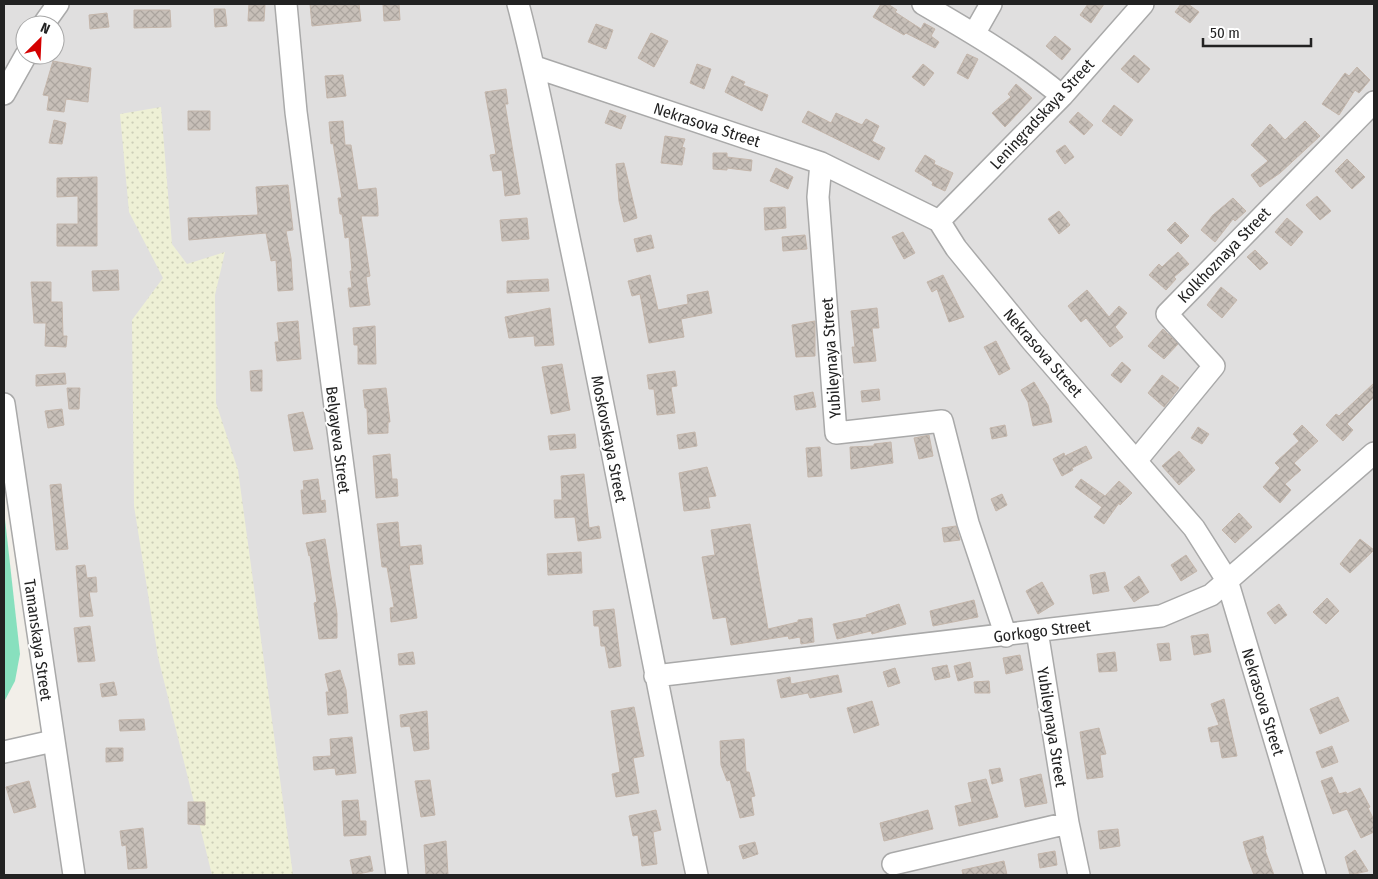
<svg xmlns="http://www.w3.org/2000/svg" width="1378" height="879" font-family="'Fira Sans Condensed',sans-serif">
<defs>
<pattern id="farmland-dots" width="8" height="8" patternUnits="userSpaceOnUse" patternTransform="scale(1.25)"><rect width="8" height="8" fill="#eef0d5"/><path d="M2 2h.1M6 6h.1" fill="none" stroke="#ccceb7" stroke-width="1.8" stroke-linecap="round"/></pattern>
<pattern id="building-cross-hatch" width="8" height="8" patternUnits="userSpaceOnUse" patternTransform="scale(1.25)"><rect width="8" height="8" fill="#c7bfb8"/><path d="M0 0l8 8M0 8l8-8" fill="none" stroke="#aba49e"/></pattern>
</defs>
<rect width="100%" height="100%" fill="#f2efe9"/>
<path fill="#e0dfdf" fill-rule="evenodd" d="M4,4H1374V875H4V752L53,741L4,404ZM25,25H55V55H25Z"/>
<path fill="url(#farmland-dots)" d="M161,107L172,244L187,264L225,252L215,295L216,403L238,470L293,875H212L158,657L134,506L132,320L163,278L129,212L120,114Z"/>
<path fill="#88e0be" d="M4,510L20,654L15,681L4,702Z"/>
<path fill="url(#building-cross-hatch)" stroke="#c4b6ab" d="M249,4H265L264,21H248Z
M310,4H359L361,21L312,26Z
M383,4H399L400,20L384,21Z
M881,4H888L897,10L895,12L921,29L924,23L935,29L931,36L939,42L935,48L906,33L904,35L873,17Z
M1088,4H1104L1091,23L1080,15Z
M1181,4H1188L1199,12L1190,23L1175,12Z
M214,9H225L227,26L215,27Z
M134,10H170L171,27L134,28Z
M107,13L109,27L90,29L89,15Z
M596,24L613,30L606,49L588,42Z
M651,33L668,41L654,67L638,58Z
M1055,36L1071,49L1062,60L1046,46Z
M967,54L978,59L968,79L957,73Z
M1134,55L1150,69L1138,83L1121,69Z
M53,61L91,68L88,102L66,99L64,112L47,110L49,96L43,95Z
M697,64L711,69L704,89L690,83Z
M923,64L934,73L924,86L912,77Z
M1357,67L1370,80L1359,93L1355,90L1339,115L1322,104L1345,73L1349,76Z
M343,75L346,96L327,98L325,76Z
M732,76L745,82L743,85L768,95L762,111L725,92Z
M1016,84L1032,98L1005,127L992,113L1011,97L1008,94Z
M506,89L508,104H505L520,194L505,196L502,170L493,171L490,155L496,154L485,92Z
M1114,105L1133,120L1121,136L1102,121Z
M610,110L626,116L621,129L605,123Z
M188,111H210V130H188Z
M808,111L831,123L836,113L862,125L866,119L879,126L872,141L885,148L879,160L802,122Z
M1078,112L1093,125L1084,135L1069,122Z
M54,120L66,123L62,144L49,143Z
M343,121L345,145H351L358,190L376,188L378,209V216H361L370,276L366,277L370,305L350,307L348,288H352L350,271H352L349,237L345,238L342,214H340L338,198H342L333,143L331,144L329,122Z
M1305,121L1320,136L1280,173L1260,187L1251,175L1268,161L1251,145L1270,124L1285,140Z
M665,136L685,139L682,147L685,148L682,165L661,163Z
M1065,145L1074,157L1065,164L1056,151Z
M713,153H727V157L752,160L751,171L727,168V170L713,169Z
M925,155L935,161L934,164L953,173L945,191L932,185L933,182L915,171Z
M1347,159L1365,177L1352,189L1335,171Z
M624,163L637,218L624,222L619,201L616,164Z
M776,168L793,177L788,189L770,181Z
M97,177V246H57V224H78V196L57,197V178Z
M288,185L293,230L286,231L291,258L293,290L278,291L276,260L271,261L266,233L189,240L188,218L258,215L256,187Z
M1317,196L1331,211L1320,220L1306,205Z
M1233,198L1246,211L1235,221L1233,219L1215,242L1201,230L1213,215Z
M785,207L786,228L765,230L764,208Z
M1059,211L1070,225L1059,234L1048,219Z
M527,218L529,239L502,241L500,220Z
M1287,218L1303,232L1291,246L1275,232Z
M1175,222L1189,236L1181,244L1167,230Z
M903,232L915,253L904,259L892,237Z
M651,235L654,248L637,252L634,239Z
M805,235L807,249L783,251L782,237Z
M1255,250L1268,263L1260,270L1247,257Z
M1178,252L1189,264L1174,277L1176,279L1166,290L1149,275L1159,264L1162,267Z
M118,270L119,290L93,291L92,271Z
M650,275L658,310L688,304L687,295L708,291L712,313L681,319L684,337L649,343L640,294L632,296L628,281Z
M943,275L964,317L949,322L937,289L932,292L927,282Z
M548,279L549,291L507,293V281Z
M31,282H51V302H62L63,336H67L66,347L45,346L46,323H34Z
M1221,287L1237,300L1222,318L1207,305Z
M1087,290L1109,317L1119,306L1127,313L1115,327L1123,337L1110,347L1086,318L1081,322L1068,306Z
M550,308L554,345L535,346L534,336L509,338L505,317Z
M877,308L879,328H872L876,361L854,363L852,347H855L851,311Z
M298,321L301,359L277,361L275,342H279L277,323Z
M815,321V356L796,357L792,325Z
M375,326L376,364H358V345H354L353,328Z
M1163,329L1178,344L1164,359L1148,346Z
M996,341L1010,369L999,375L984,347Z
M1122,362L1131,370L1121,383L1111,375Z
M562,364L570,410L551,414L542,367Z
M262,370V391H251L250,371Z
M675,371L677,386L671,387L675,413L657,415L654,389H649L647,375Z
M65,373L66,384L36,386V375Z
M1162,375L1179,388L1164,407L1148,393Z
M1034,382L1048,405L1052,422L1033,426L1028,402L1021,390Z
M1374,383V397L1347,424L1353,430L1343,441L1326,425L1336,414L1339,416Z
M67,388H80L79,409H69Z
M386,388L390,422H388V433L368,434L367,408H365L363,390Z
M879,389L880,400L862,402L861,391Z
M813,392L816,407L796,410L794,396Z
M62,409L64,425L48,428L45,411Z
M303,412L313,449L294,451L288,415Z
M1005,425L1007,436L992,439L990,428Z
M1302,425L1318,441L1294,463L1301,470L1285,484L1291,490L1280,503L1263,487L1280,468L1275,463L1299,441L1293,434Z
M1198,427L1209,434L1202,444L1191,438Z
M695,432L697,446L679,449L677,435Z
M575,434L576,448L550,450L548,436Z
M929,435L933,456L919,459L914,438Z
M891,442L893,463L851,469L850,447L874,446V444Z
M1086,446L1092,458L1072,468L1073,470L1062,476L1053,459L1064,453L1065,456Z
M820,447L822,476L808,477L806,448Z
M1179,451L1195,470L1179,485L1162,466Z
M390,454L392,479H397L398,496L376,498L373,456Z
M707,467L716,496L708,497L710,508L684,511L679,473Z
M584,474L589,528L599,526L601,538L578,541L575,517L555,518L554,500H562L561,476Z
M318,479L321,501L325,500L326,512L303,514L301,490H304L303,481Z
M1081,479L1105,496L1119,481L1132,493L1120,505L1119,503L1104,524L1094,517L1102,507L1075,487Z
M61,484L68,549L56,550L50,485Z
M1002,494L1007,505L996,511L991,499Z
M1239,513L1252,527L1235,543L1222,530Z
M398,522L400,547L421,545L423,564L409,565L417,618L391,622L390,608L394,607L387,567H382L377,524Z
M750,524L768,629L798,622V620L812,618L814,642L801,644L800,637L789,639L788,636L731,645L726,617L713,619L702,557L715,555L711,530Z
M956,526L960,540L944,542L942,528Z
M325,539L337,614V638L319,639L314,603L317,602L310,555L309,556L306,543Z
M1360,539L1374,550L1350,573L1340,564Z
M581,552L582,573L548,575L547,554Z
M1186,555L1197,571L1181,581L1171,565Z
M85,565L87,578L96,577L97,592H89L93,616L80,617L76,566Z
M1105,572L1109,591L1093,594L1090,575Z
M1139,576L1149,592L1134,602L1124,587Z
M1042,582L1054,604L1038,614L1026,591Z
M1327,598L1339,611L1326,624L1313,612Z
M974,600L978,617L933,626L930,611Z
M899,604L906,624L872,634L871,631L837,639L833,624L867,617L866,615Z
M1279,604L1287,615L1275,624L1267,613Z
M614,609L621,666L609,668L605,646H601L599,626H594L593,611Z
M90,626L95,661L78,662L74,628Z
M1208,634L1211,652L1194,655L1191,636Z
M1169,643L1171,660L1160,661L1157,644Z
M413,652L415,664L399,665L398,654Z
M1115,652L1117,671L1099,672L1097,654Z
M1020,655L1023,670L1006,674L1003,658Z
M970,662L973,677L958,681L954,666Z
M947,665L950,677L935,680L932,668Z
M895,668L900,683L888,687L883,672Z
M340,670L346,690L348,713L328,715L326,692H329L325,674Z
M838,675L842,692L810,698L808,693L781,698L777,680L790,677L791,684Z
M989,681L990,693H975L974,682Z
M114,682L117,695L102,697L100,684Z
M1338,697L1349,721L1320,734L1310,709Z
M1224,699L1237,756L1222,758L1219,741L1211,742L1208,728L1219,725L1211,704Z
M872,701L879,725L854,733L847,708Z
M634,707L644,756L633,758L639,793L616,797L612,774L620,772L611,711Z
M427,711L429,749L414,751L410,726L401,727L400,715Z
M144,719L145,730L120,731L119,720Z
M1099,728L1106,754L1100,755L1103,777L1087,779L1080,732Z
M352,737L356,773L336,775L335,768L314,770L313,757L331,756L330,739Z
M744,739L746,772H749L755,796L751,797L754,815L740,818L730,780L727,781L721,765L720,741Z
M1332,746L1338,762L1322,768L1316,752Z
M106,748H123V761L106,762Z
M1000,768L1003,781L992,784L989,770Z
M1041,774L1047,803L1025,807L1020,779Z
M1332,777L1339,794L1346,792L1347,794L1360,788L1370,807L1368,808L1374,820V832L1361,838L1347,809L1333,814L1321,781Z
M986,779L998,817L959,826L955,806L972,802L968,783Z
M430,780L435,815L421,817L415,781Z
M29,781L36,807L14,813L6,787Z
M358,800L360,821H366V835L344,836L342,801Z
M188,802H205V825L188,824Z
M656,810L661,830L653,832L657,864L642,866L638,835L633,836L629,816Z
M928,810L933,829L884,841L880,823Z
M143,828L147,868L128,869L126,845L122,846L120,831Z
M1118,829L1120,846L1100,849L1098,831Z
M1263,836L1266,849L1265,850L1274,875H1254L1248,859L1243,842Z
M446,841L448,875H426L424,845Z
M755,842L758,854L743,859L739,846Z
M1355,850L1368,871L1350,875L1345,857Z
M1055,851L1057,865L1040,868L1038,854Z
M370,856L373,871L353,875L350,860Z
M1004,861L1007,875H963L962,870Z"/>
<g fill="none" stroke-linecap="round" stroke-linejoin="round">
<defs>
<path id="minor" d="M286,4L296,112L397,875
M518,4C540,87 555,172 573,257C616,463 653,670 697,875
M923,4C971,32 1019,60 1062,96
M43,25L58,4
M974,34L991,4
M535,67L821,163L939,221L956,248L1032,341L1194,528L1227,580L1315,875
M4,94L26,55
M821,163L818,197L836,433L942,421L968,523L1006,636
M939,221L1062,96L1143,4
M4,404L74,875
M1136,461L1214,366L1167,314L1374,102
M1037,631L1068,823L1079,875
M655,676L1161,616L1211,595L1374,453
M4,752L53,741
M893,864L1068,823"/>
</defs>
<use href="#minor" stroke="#a9a9a9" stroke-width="24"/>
<use href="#minor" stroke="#fff" stroke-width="21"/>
</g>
<g text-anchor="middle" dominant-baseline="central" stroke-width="4" stroke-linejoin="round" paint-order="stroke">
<g font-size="16" fill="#222" stroke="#fff">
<text transform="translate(1042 114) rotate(-47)">Leningradskaya Street</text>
<text transform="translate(707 125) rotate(18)">Nekrasova Street</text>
<text transform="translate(1224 255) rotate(-46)">Kolkhoznaya Street</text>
<text transform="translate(1043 353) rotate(49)">Nekrasova Street</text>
<text transform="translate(831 358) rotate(-94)">Yubileynaya Street</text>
<text transform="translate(609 439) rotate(79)">Moskovskaya Street</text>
<text transform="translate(338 440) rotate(83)">Belyayeva Street</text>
<text transform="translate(1042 631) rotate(-7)">Gorkogo Street</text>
<text transform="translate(38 640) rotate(82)">Tamanskaya Street</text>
<text transform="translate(1263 702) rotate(73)">Nekrasova Street</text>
<text transform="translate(1052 727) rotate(81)">Yubileynaya Street</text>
</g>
</g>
<rect width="1378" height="879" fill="none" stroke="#222222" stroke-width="10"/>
<g transform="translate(40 40) rotate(24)"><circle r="24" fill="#ffffff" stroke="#a7a7a7"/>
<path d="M0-4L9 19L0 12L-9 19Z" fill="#d40000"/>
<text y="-8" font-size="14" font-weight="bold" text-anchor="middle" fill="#222222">N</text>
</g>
<path d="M1203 38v8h108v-8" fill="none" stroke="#222222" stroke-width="2.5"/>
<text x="1210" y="38" font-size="15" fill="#222222" stroke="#ffffff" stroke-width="4" paint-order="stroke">50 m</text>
</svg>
